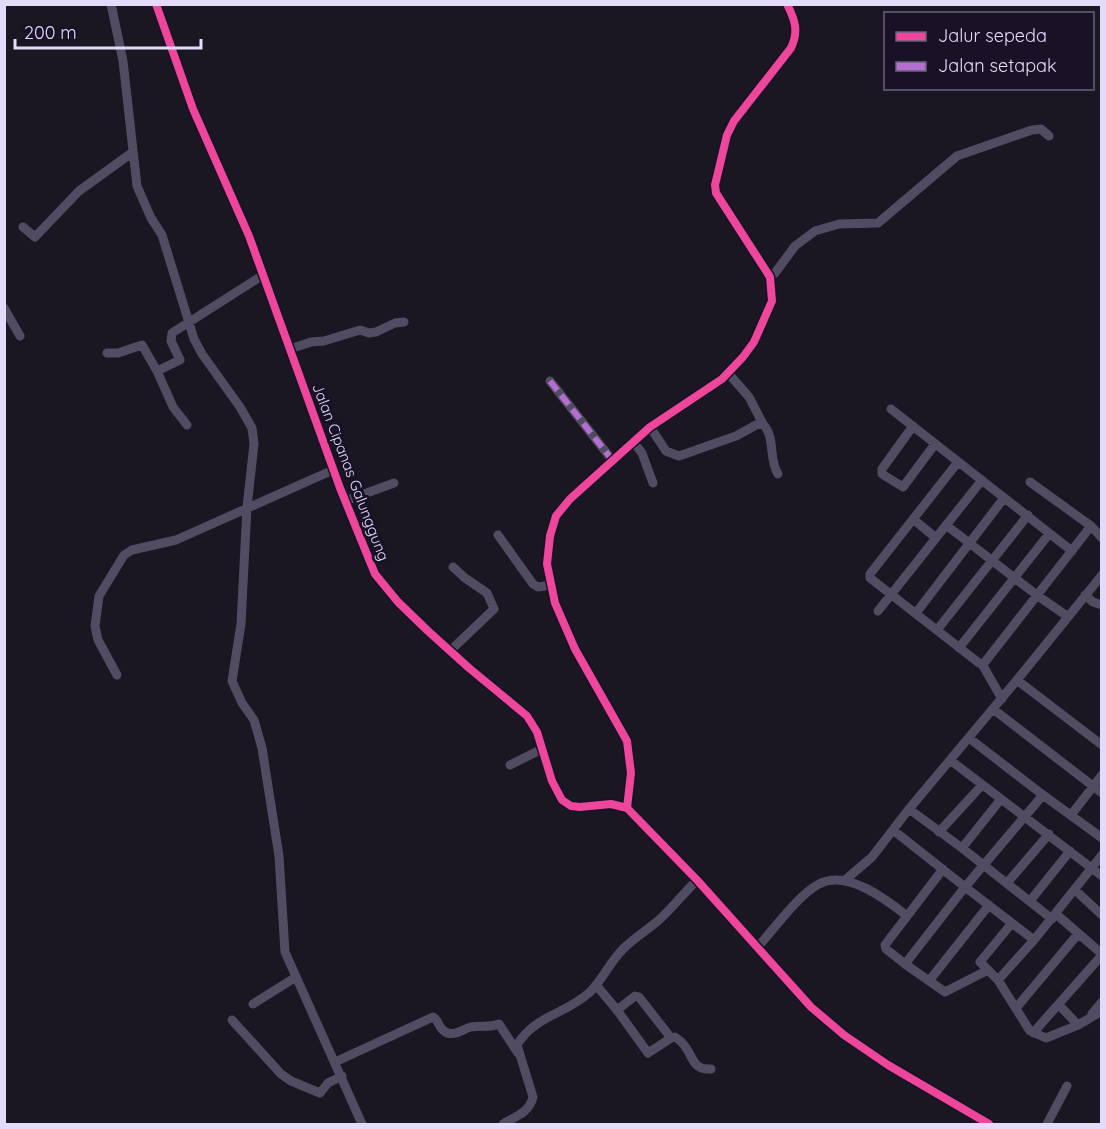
<svg xmlns="http://www.w3.org/2000/svg" width="1106" height="1129" font-family="Quicksand,sans-serif">
<rect width="100%" height="100%" fill="#1a1622"/>
<g fill="none" stroke-linecap="round" stroke-linejoin="round">
<path stroke="#514c61" stroke-width="9" d="M111,4L123,61L137,186L151,218L162,235L194,339L202,354L240,407L252,428L254,444L247,507L241,624L232,681L242,703L254,720L262,748L279,856L285,952L362,1124
M156,4L193,109L249,236L340,488L375,574L398,602L428,631L469,668L527,716L537,732L552,781L562,800L571,806L580,807L611,804L627,808L697,880L811,1007L844,1035L888,1065L989,1124
M23,227L35,237L79,191L133,152
M770,277L775,273L795,246L815,231L839,224L878,223L957,156L1032,130L1041,129L1049,136
M4,308L20,336
M290,349L311,342L324,341L360,330L369,333L376,332L395,323L404,322
M107,353H118L142,345L157,371
M728,373L749,397L763,424
M550,381L613,461
M891,409L1072,551
M187,425L173,407L157,371L180,360L171,341L172,333L263,275
M913,426L882,469V474L903,487L935,444
M650,427L666,451L679,456L736,436L756,425L763,424C776,438 768,458 778,474
M634,443L642,453L653,483
M958,462L870,574V578L979,663L982,664L985,662L1091,526
M1030,482L1091,526L1102,538
M345,501L394,483
M913,519L936,538
M946,525L1038,596L1067,616
M498,535L533,584L538,587L551,585
M1085,595L1093,602L1102,605
M878,611L982,480
M916,613L1004,498
M937,630L1028,515
M959,648L1049,534
M450,651L494,609L487,593L465,578L453,567
M982,664L1002,699
M117,675L98,640L95,626L99,596L124,555L132,550L176,540L333,470
M1017,680L1102,745
M993,709L1102,793
M969,738L1043,795
M950,760L1102,876
M510,765L542,749
M627,808L631,773L627,741L575,649L555,603L547,564L550,536L556,516L570,499L650,427L722,379L743,357L754,342L772,301L770,277L716,193L715,185L727,135L734,121L791,48C799,31 795,20 787,4
M909,809L962,848L1052,919
M1071,815L1102,775
M893,830L965,887L905,964L945,992L988,970
M939,832L982,785
M1102,838L1043,795L965,887L1034,940L1102,855
M962,848L1001,799
M844,881L872,857L909,809L1017,680L1102,575
M1007,883L1049,834
M1075,890L1102,915
M1030,901L1070,851
M1056,914L1102,954
M1012,923L980,962L998,980L1034,940
M757,948C773,930 799,894 819,884C847,869 887,900 907,916
M905,964L886,949L885,945L943,869
M998,980L1030,1031L1046,1038L1078,1025
M929,981L989,905
M596,985L617,1010L648,1053L671,1038
M253,1004L296,977
M1059,1005L1078,1025L1102,1011
M1016,1008L1078,934
M617,1010L635,996L639,997L671,1038L675,1037C695,1049 688,1071 711,1069
M1092,1014L1102,1002
M232,1020L281,1074L291,1081L320,1093L328,1083L342,1076
M1033,1033L1102,955
M335,1062L433,1017C439,1020 438,1027 444,1031C452,1038 463,1029 471,1027C481,1025 489,1028 499,1024L518,1053
M503,1124C516,1116 529,1113 533,1097L517,1045C535,1015 565,1015 590,992C603,979 610,962 623,949C634,938 647,930 659,920C672,908 684,893 697,880
M1047,1124L1067,1086"/>
<path stroke="#b36fd0" stroke-width="6" stroke-dasharray="12 6" stroke-linecap="butt" d="M550,381L613,461"/>
<defs>
<path id="cycleway" d="M156,4L193,109L249,236L340,488L375,574L398,602L428,631L469,668L527,716L537,732L552,781L562,800L571,806L580,807L611,804L627,808L697,880L811,1007L844,1035L888,1065L989,1124
M627,808L631,773L627,741L575,649L555,603L547,564L550,536L556,516L570,499L650,427L722,379L743,357L754,342L772,301L770,277L716,193L715,185L727,135L734,121L791,48C799,31 795,20 787,4"/>
</defs>
<use href="#cycleway" stroke="#191226" stroke-width="11"/>
<use href="#cycleway" stroke="#ed469a" stroke-width="8"/>
</g>
<g text-anchor="middle" dominant-baseline="central" stroke-width="6" stroke-linejoin="round" paint-order="stroke">
<g font-size="15" fill="#e4dbfb" stroke="#191226">
<text transform="translate(351 472) rotate(69)">Jalan Cipanas Galunggung</text>
</g>
</g>
<rect width="1106" height="1129" fill="none" stroke="#e4dbfb" stroke-width="12"/>
<rect x="884" y="12" width="210" height="78" fill="#191226" stroke="#6a627b" stroke-width="1.5"/>
<rect x="896" y="32" width="30" height="9" fill="#ed469a" stroke="#6a627b" stroke-width="1.5"/>
<text x="938" y="42" font-size="18" fill="#e4dbfb">Jalur sepeda</text>
<rect x="896" y="62" width="30" height="9" fill="#b36fd0" stroke="#6a627b" stroke-width="1.5"/>
<text x="938" y="72" font-size="18" fill="#e4dbfb">Jalan setapak</text>
<path d="M15 39v9h186v-9" fill="none" stroke="#e4dbfb" stroke-width="3"/>
<text x="24" y="39" font-size="18" fill="#e4dbfb" stroke="#191226" stroke-width="4.5" paint-order="stroke">200 m</text>
</svg>
